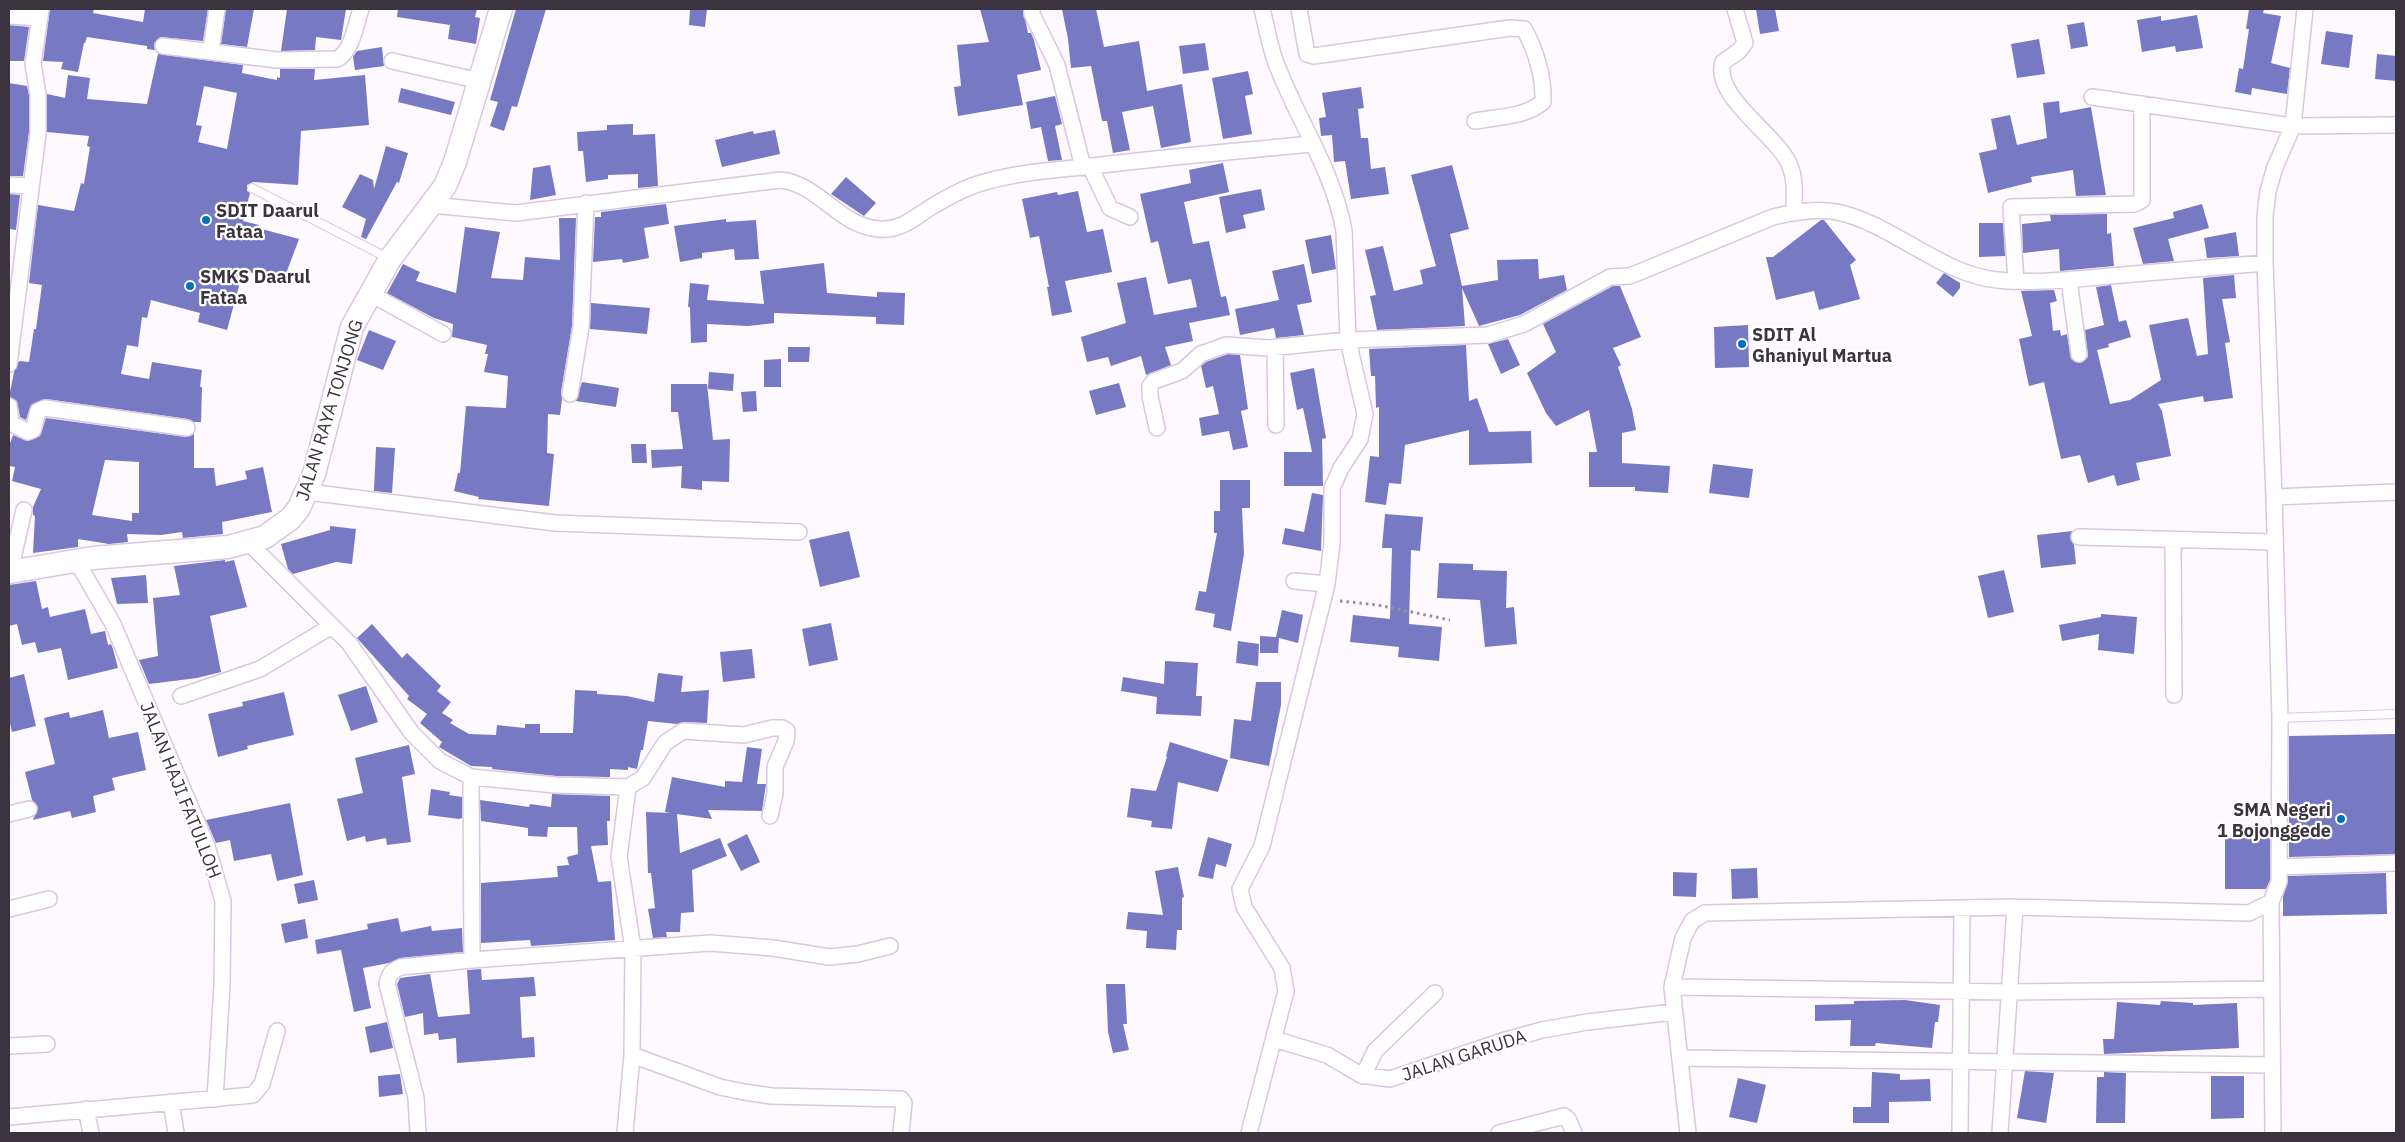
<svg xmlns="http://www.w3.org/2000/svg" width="2405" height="1142" font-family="'IBM Plex Sans',sans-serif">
<rect width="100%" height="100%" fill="#fdf9ff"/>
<path fill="#7779c2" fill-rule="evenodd" d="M50,9H94L93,13L143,22L145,9H208L203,41L160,37L154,44L155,50L147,49V46L87,37L85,43H84L78,72L61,69L63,62L43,61Z
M226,9H254L247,47L221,44Z
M287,9H346L341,40L316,37L315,50L281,51Z
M398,9H477L475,17L480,18L476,44L448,39L450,25L397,17Z
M516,9H546L517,107L512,106L504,131L490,126L498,102L490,100Z
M690,9H707L705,27L689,25Z
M980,9H1023L1028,33H1031L1034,40L1041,70L1017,75L1023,105L958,116L954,87L961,86L957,45L989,42Z
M1062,9H1096L1104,47L1139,41L1147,91L1182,84L1191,142L1161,148L1153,106L1122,112L1130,150L1113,153L1107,121H1102L1091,66L1071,68L1068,39Z
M1756,9H1775L1779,31L1760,34Z
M2249,9H2264L2263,13L2281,16L2271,63L2290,68L2287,94L2252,88L2251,95L2235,92L2239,68L2243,69L2249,29H2246Z
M2197,15L2203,48L2176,52L2175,46L2142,52L2137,20L2161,16V21Z
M2084,22L2088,46L2071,49L2067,25Z
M9,25L29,27L24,61H9Z
M2326,31L2353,35L2349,68L2321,64Z
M2039,39L2045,74L2017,78L2011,44Z
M1205,43L1209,70L1183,74L1179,46Z
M382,47L384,66L355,70L353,57L357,51Z
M158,54L243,65L242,73L277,80V77L280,78V69H315L314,80L365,75L369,125L301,131L298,185L253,182L247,185V191L250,193L243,221L259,225L258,228L299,239L284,279L243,271L227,330L198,322L200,313L151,300L147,318L142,317L138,347L127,345L121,374L149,379L152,362L202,370L200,387H202L201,422H194L188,419L46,399L31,405L26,420L20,417L17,401L9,397L14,372L19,361L29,362L34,329H36L42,285L29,283L38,205L74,211L81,183L84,184L90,147L87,146L89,136L47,132V94L65,98L68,75L90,78L87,99L147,104ZM204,86L237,93L227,149L198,142L202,126L196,125Z
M2377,54L2396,56V81L2375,79Z
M1248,71L1253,94L1245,96L1252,134L1223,139L1212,78Z
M9,83L27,86L29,95V132L23,176H9Z
M1361,87L1364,108L1358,109L1361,138H1368L1371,169L1385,167L1389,194L1351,199L1345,161L1334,162L1332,135L1321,136L1319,118L1326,117L1322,93Z
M401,88L455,102L451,115L398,102Z
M1055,96L1062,124L1055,126L1062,160L1048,161L1041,127L1031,129L1026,102Z
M2059,101L2060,113L2091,107L2106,195L2076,196L2073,170L2031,177L2032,182L1988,193L1979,153L1997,149L1991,119L2010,115L2017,145L2047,138L2043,103Z
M633,124V135L655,134L658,186L638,188V174L608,175V179L586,182L583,151H578L577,132L607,130V125Z
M775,130L780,154L722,167L715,140L753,131L754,134Z
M386,146L408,153L399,183L397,182L366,239L361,237L366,219L342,207L360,174L373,180L374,189Z
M1223,163L1229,192L1184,202L1193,244L1209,241L1221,297L1226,296L1230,315L1189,323L1193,341L1165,347L1171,365L1146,375L1141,356L1111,366L1108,357L1087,362L1081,337L1126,323L1117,283L1146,277L1154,315L1197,307L1191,279L1168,284L1158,241L1151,243L1140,194L1191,183L1189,170Z
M550,165L556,195L530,200L533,168Z
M1452,165L1469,229L1450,234L1462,286L1498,280L1497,260L1538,259L1539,279L1564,275L1567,290L1520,315L1479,326L1462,288L1465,326L1377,330L1370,296L1376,295L1365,250L1383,246L1394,291L1423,284L1420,270L1436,266L1411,175Z
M846,177L876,203L864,216L831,194Z
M1261,189L1265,210L1243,215L1246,228L1226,233L1219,197Z
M1078,191L1087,232L1103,229L1112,272L1065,281L1072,312L1052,316L1047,287H1049L1039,236L1030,238L1022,199L1057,192L1058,195Z
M9,194L20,195L16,230L9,229Z
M666,204L669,224L644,228L649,258L623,263L622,259L593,262L595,217H601V212Z
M2202,204L2209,228L2168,239L2174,261L2143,264L2133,228L2174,218L2173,212Z
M2107,214V234L2111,233L2114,266L2060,271L2059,249L2023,253L2022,224L2051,221L2050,215Z
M559,218H576L572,326L561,392L562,399L560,415L548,414L547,453L554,454L549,506L478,499L479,497L454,491L458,473H460L466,406L506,408L508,376L484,372L488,354H485L487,345L452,337L453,324L434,318L387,293L403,264L420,272L416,281L456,293L465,227L500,232L491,278L523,280L525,257L560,260Z
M726,219V222L756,220L759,259L735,260L734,249L702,253V258L680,262L674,226Z
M1821,220H1824L1856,260L1850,265L1860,299L1819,310L1814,291L1776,300L1766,257H1773Z
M1979,223H2003L2005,256L1979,257Z
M2236,232L2239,256L2207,258L2204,238Z
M1331,235L1336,269L1312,274L1305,240Z
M824,263L827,293L877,297V292L905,293L904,325L876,324V317L774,313V323L748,326L707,324V342L691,343L690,307H688L690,283L709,285L707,300L764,304L760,271Z
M1304,264L1312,302L1297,305L1304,335L1276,338L1274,328L1240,335L1235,309L1279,300L1272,271Z
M1944,273L1960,283V288L1953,297L1936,283Z
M2234,275L2236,298L2222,299L2230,342L2225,343L2233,398L2204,402L2203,396L2158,404L2162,411L2171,456L2136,463L2140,480L2117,486L2114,475L2088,483L2080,455L2061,459L2044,382L2029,386L2019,339L2032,336L2021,291L2054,290L2057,301L2050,303L2053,331L2060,330L2061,336L2067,334L2071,359L2080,363L2088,357L2085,330L2104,325L2096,287L2111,285L2119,322L2126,320L2131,337L2108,344L2109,347L2097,350L2110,404L2130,400L2161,380L2149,325L2188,318L2197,356L2208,354L2203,278Z
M1613,286H1620L1641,337L1613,348L1621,365L1618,367L1632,409L1636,430L1622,433V463L1670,466L1668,493L1635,491V487H1589V452H1597L1589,410L1556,426L1546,413L1527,373L1556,352L1543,324Z
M591,303L650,308L647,334L590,329Z
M1748,325L1749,367L1715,368L1714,327Z
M369,330L396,341L383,370L357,360Z
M1508,339L1520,365L1501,374L1488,344Z
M1466,345L1469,401L1477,398L1489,432L1531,431L1532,463L1469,465V430L1405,445L1401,484L1389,483L1386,505L1365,502L1370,456L1379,457V407L1376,408L1375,376H1371L1369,349Z
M788,347H810L809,362H788Z
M1228,354L1240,355L1248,409L1241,411L1248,447L1233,450L1229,431L1202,436L1199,418L1219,414L1213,386L1206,388L1201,366L1206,362Z
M781,359V387H764V360Z
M1314,368L1326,438L1322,439L1323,486H1284V452H1312L1303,408L1297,410L1290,373Z
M709,372L734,374L733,391L708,389Z
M582,382L619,388L616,407L576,401Z
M1119,383L1126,407L1096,415L1089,391Z
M671,384H707L713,440L730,439L729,482L702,481V490L681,488L682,466L652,468L651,450L683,449L678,412H671Z
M756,391L757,411L743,412L741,392Z
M46,418L186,437L194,434V468H214L216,486L247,479L245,471L263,467L272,512L222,522L223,534L183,538L182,532L161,535L127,534L128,542L109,544L78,539V547L33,553L35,516L33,515V507L41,489L12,481L15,467L9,466V446L13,435L27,441L40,436ZM105,460L139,462V513H132V521L92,515Z
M631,444H646L647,463H632Z
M376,447L395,448L392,493L374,491Z
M1713,464L1753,469L1749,498L1709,493Z
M1220,480H1250V508H1242L1244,554L1231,631L1213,627L1215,614L1195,610L1199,591L1206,592L1217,533H1214V511H1220Z
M1312,493L1323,495L1321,551L1282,544L1285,528L1304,532Z
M1385,514L1423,517L1420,551L1411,550L1409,624L1442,627L1439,661L1398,657L1399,647L1350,642L1353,615L1390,619L1392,548H1382Z
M330,526L356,529L352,564L336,562L293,574L288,569L281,544L330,530Z
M849,531L860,577L820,587L809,540Z
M2072,531L2070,537L2074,545L2076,564L2041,568L2037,535Z
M225,560V562L234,560L247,607L210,616L221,672L197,678L149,684L139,660L158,656L153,598L180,595L174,566Z
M1439,563L1473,564V570L1507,571L1506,608L1514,607L1517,644L1485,647L1480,600L1437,598Z
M2004,570L2014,612L1988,618L1978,576Z
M146,575L148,603L117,604L111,578Z
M36,581L42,609L48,607L50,617L85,609L91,634L105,631L108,645L111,644L113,649L118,668L68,680L61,648L38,653L35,642L22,645L17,624L9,626V585Z
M1282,610L1303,615L1298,643L1279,638L1278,653H1260V636L1276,637Z
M2101,614L2137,617L2134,654L2098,650L2099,634L2062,641L2059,625L2101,617Z
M831,623L838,660L809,666L802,629Z
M372,624L402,658L407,653L441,686L437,691L451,702L442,713L453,720L450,723L469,734L496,735L497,725L525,728V724H540V733H573L575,690L597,691V694L627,696L654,702L658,673L683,676L681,692L709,690L707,723L684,722L677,724L648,721L643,750H641L637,769L628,767V770L610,769V777L556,776L492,769V767L471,766L439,747L442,742L420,723L427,714L407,699L409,696L357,638Z
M1238,641L1259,644L1258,666L1236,663Z
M752,649L755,678L723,682L720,652Z
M1165,661L1198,663L1196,696H1202L1201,716L1156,714L1157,697L1121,691L1123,677L1164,684Z
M24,674L36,726L12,732L9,719V678Z
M1256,682H1281V705L1269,766L1230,758L1234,719L1251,721Z
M366,686L378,722L351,731L338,695Z
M284,692L294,735L247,746L248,749L218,757L208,714L243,706L242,702Z
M103,710L109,738L138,732L146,770L112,778L115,790L93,796L96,812L72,818L70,811L33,820L38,807L32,800L25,772L55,764L44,718L69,712L70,718Z
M2396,734V854L2289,857V736Z
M1170,742L1228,760L1218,792L1178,782L1172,829L1151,827L1152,821L1127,817L1131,788L1156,791L1167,757L1166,756Z
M409,745L415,774L402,777L411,842L387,845L386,838L366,842L365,836L347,841L337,799L363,793L355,758Z
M747,747L762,749L757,784H766L762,811L708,810L712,819L677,814L680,853L720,838L727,856L692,870L694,912L681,913L680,932H666L667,937L653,938L648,909L655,908L651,873H648L646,812L671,813L665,812L672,777L725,787V781L742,782Z
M431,789L450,792L449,795L462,797V818L459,819L428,815Z
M552,794L610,796V821H607L608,845L591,846L598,882L611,881L615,940L531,946L530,940L481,943V883L558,877L557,866L569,865L567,857L578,854L577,827H548L547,837L528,836V828L481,821L480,800L529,807L530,804L551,807Z
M290,803L303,875L277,881L271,854L234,861L230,840L216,843L206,820Z
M747,834L760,862L741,871L727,844Z
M1208,837L1232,844L1226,867L1216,864L1213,879L1198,876Z
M2225,838H2270V880L2266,889H2225Z
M1178,867L1184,897L1182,898V930H1177L1176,950L1146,948L1147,931L1126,929L1128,912L1163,915L1155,871Z
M1757,868L1758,898L1732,899L1731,869Z
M1673,872L1697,873L1696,897L1673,896Z
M2386,873L2387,914L2283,916V897L2288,876Z
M314,880L318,900L298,904L294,884Z
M398,918L401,932L431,926L432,931L462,928L463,952L400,958L389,963L363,968L371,1008L354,1012L341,950L317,954L315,940L368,929L367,924Z
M305,919L308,938L285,943L281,924Z
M481,969L482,980L534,977L536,996L520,997L522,1038L534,1037L535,1057L457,1063L456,1038L439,1040L438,1033L424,1035L423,1013L405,1017L397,984L400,978L430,974L438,1017L470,1014L467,970Z
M1106,984H1125L1127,1024H1123L1129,1050L1113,1053L1108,1032Z
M1905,1000L1940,1005L1938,1022H1935L1932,1048L1876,1043L1875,1046H1850L1851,1020L1815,1021V1005L1854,1004V1001Z
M2161,1001L2193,1003V1005L2237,1003L2239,1048L2104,1054L2103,1039H2114L2117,1002L2160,1005Z
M387,1022L393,1048L370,1053L365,1027Z
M2025,1071L2054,1073L2046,1123L2017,1118Z
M1872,1072L1900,1074V1080L1930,1079L1931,1101L1889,1102V1123H1853V1107H1871Z
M2104,1072L2126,1073L2125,1123H2096L2097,1077H2104Z
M400,1074L403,1094L379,1097L378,1076Z
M2211,1076H2244V1118L2211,1119Z
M1738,1078L1766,1085L1757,1123L1729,1117Z"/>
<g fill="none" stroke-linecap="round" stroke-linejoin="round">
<defs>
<path id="service" d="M252,188L388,258
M2280,718L2396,714"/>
<path id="minor" d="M1032,9V14L1057,65L1083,167
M1299,9L1307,54L1314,56L1510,28L1524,29C1536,50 1544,78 1543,102C1525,117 1498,117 1475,121
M1735,9L1745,43L1739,51L1723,62C1712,97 1779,136 1790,166C1796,181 1794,197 1794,212
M9,16L40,18
M163,46L277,60L337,59C352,52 356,23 361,9
M211,50L217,9
M392,61L480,81
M2092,97L2293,126L2396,125
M1090,166L1110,208L1130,217
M9,185L30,186
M431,205L516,213L780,180C818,183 840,227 879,229C902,231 916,216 933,206C948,197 964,188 981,183C1017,172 1056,170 1093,166C1166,157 1239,151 1311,144
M2069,280L2079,354
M2016,281L2011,207L2135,204L2142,200V104
M369,293L443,334
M1275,347L1276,425
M9,364L38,133V94L33,64L41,9
M570,394L581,327L586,203
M9,406L11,423L28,432L33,430L38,411L45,408L187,428
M1157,428L1150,396V386L1154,381L1182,371L1201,354L1226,345L1269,348L1348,340L1488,335L1524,324L1610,277L1630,276L1773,217C1794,212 1816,208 1837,212C1891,223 1940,274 1997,280C2034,284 2073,279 2110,276C2162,272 2213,267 2265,263
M308,492L555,523L799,532
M2274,497L2396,492
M2079,537L2275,542
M2173,540L2174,695
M249,543L349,643L411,732L440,761L471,777L555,785L628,787L643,778L665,743L683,731L744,735L772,728H782L787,731L786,741L775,767V793L770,816
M76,560L113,624L207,846L223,901L222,986L215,1099
M10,571L24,510
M1294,581L1327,584
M181,696L260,669L332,626
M471,777L472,960L710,943L773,948L829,957L858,954L890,946
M9,814L29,809
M2279,867L2396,863
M2271,902L2273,1133
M9,909L49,899
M1672,987L2009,992L2272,989
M1274,1039L1327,1055L1361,1075L1390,1079L1502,1041L1542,1030L1587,1022L1674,1012
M9,1046L47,1044
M632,1055L720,1087L744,1092L771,1096L901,1099L904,1103L901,1133
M1680,1058L2272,1065
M1363,1076L1375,1051L1435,993
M171,1102L176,1133
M86,1109L91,1133
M9,1117L253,1095L262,1084L277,1031
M418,1133L416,1098L387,984C389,974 391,971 401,967L472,960
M625,1133L632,1055L633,949L619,857L628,787
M1249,1133L1286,991L1282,968L1244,907L1240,889L1262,846L1327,584L1332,543V488L1341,468L1360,439L1365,414L1348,340L1344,231C1334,173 1299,122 1278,68C1270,50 1267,28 1262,9
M1499,1133L1564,1116L1568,1119L1574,1133
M1688,1133L1672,987L1683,938L1692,921L1705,913L2015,907L2249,913L2271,902L2279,882L2280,718L2274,497L2265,263V216L2268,191L2275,167L2293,126L2305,9
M1960,1133L1962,909
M2000,1133L2015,907"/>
<path id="secondary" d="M9,572L93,558L228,547L265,537L290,519L299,508L314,474L352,327L390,259L445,186L455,162L501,9"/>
</defs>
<use href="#service" stroke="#dac6e0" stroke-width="10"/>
<use href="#minor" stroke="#dac6e0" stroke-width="18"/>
<use href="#secondary" stroke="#dac6e0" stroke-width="25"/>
<path stroke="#969098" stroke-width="3" stroke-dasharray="2.5 4" stroke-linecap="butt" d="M1340,601L1378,605L1450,620"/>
<use href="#service" stroke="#fff" stroke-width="8"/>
<use href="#minor" stroke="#fff" stroke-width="15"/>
<use href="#secondary" stroke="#fff" stroke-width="22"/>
</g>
<g fill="#0072bd" stroke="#fff" stroke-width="2">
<circle cx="206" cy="220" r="5"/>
<circle cx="190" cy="286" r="5"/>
<circle cx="1742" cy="344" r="5"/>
<circle cx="2341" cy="819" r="5"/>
</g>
<g text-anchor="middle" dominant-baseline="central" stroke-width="4.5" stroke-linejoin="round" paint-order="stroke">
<g font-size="18" font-weight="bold" fill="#3b333d" stroke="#fff" text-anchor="start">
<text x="216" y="210">SDIT Daarul<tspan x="216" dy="21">Fataa</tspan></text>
<text x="200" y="276">SMKS Daarul<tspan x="200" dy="21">Fataa</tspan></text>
<text x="1752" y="334">SDIT Al<tspan x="1752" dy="21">Ghaniyul Martua</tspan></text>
<text x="2331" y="809" text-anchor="end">SMA Negeri<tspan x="2331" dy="21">1 Bojonggede</tspan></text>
</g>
<g font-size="18" fill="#3b333d" stroke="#fff">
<text transform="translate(329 410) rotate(-73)">JALAN RAYA TONJONG</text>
<text transform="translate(181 790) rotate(68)">JALAN HAJI FATULLOH</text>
<text transform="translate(1464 1055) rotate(-18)">JALAN GARUDA</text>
</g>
</g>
<rect width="2405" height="1142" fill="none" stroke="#3b333d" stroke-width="20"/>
</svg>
